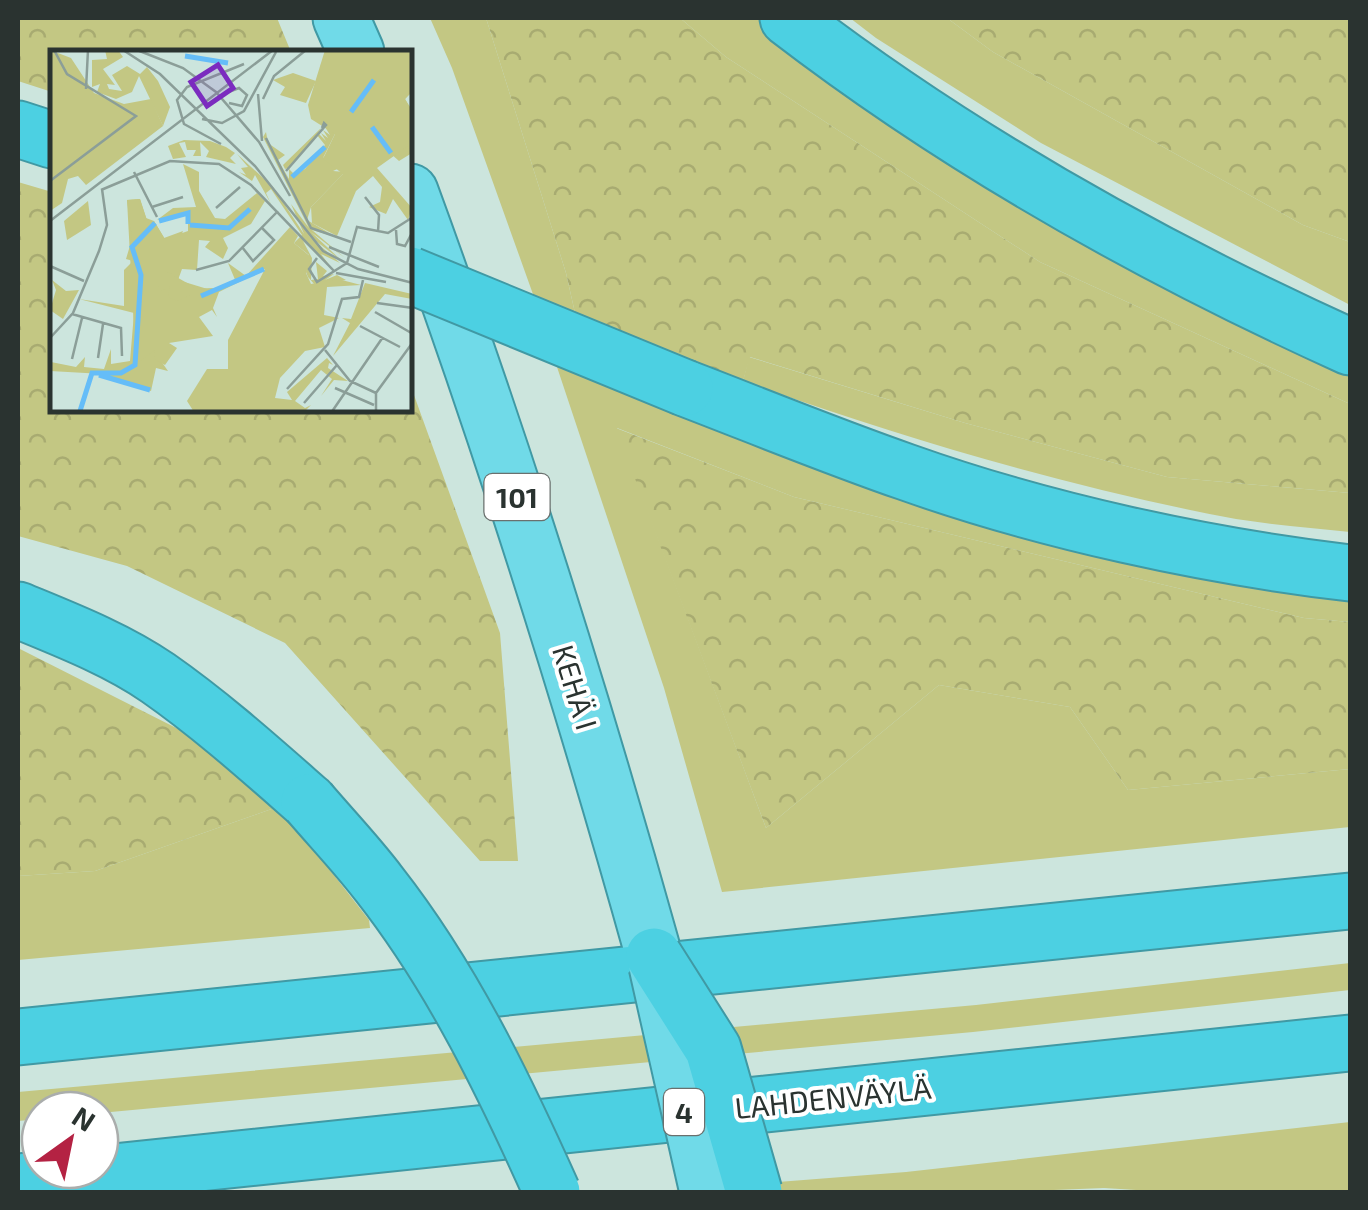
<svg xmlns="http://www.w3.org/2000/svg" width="1368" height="1210" font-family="'Exo 2',sans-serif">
<defs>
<pattern id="forest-crowns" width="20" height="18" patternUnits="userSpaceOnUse" patternTransform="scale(2.5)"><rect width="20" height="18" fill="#c3c783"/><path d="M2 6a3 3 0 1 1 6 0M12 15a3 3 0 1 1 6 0" fill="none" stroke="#a8ab71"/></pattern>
</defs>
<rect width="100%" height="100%" fill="#cce5dd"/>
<path fill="#c3c783" d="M430,18H486L566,273L575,313L534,297L452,68Z
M680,18H759L873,104L1350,371V404L1040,262L726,57Z
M850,18H947L993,52L1303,225L1350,242V305L1041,143L876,38Z
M749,357L965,423L1167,477L1350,493V532C1313,528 1274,525 1236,519C1069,488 904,438 743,381Z
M556,364L1350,593V622L1304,618L794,497L617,428L766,828L939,685L1070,707L1128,790L1350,769V827L722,892L664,688Z
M280,806L369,920L370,928L18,960V876L95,871Z
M1350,963V990L973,1032L100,1113V1110H40V1119L18,1121V1092L976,1005Z
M1350,1122V1192H1168L1104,1188L1004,1192H648L906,1172Z"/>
<path fill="url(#forest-crowns)" d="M18,18H277L291,52H52V92L18,81Z
M486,18H680L726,57L1040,262L1350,404V493L1167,477L965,423L750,357L743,381L575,313L566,273Z
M947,18H1350V242L1303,225L993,52Z
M18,182L52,192V410H410V384L500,633L518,861H480L285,643L127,566L18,536Z
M616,428L794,497L1304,618L1350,622V769L1128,790L1070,707L939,685L766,828Z
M18,648L198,739L280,806L95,871L18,876Z"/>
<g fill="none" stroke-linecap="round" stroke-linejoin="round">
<defs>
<path id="trunk" d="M341,18L356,52
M410,192C502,443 582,698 654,956"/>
<path id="motorway" d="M788,18C961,151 1151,257 1350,347
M18,129L52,140
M685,388C758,416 831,446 906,472C1044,521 1205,556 1350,573
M18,610C64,629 116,649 158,678C211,715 260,759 309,802
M18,1037L1350,901
M18,1182L1350,1043"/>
</defs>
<use href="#trunk" stroke="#4099a4" stroke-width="59"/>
<use href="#motorway" stroke="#4099a4" stroke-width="59"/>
<use href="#trunk" stroke="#70dae8" stroke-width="55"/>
<use href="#motorway" stroke="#4cd0e2" stroke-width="55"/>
<defs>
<path id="trunk-bridge" d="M657,966L708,1192"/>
<path id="motorway-bridge" d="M410,275L685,388
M309,802C332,829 357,855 379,884C452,977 504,1085 552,1192
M654,956L713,1049L754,1192"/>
</defs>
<use href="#trunk-bridge" stroke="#4099a4" stroke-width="59" stroke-linecap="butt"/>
<use href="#motorway-bridge" stroke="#4099a4" stroke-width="59" stroke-linecap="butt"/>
<use href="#trunk-bridge" stroke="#70dae8" stroke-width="55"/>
<use href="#motorway-bridge" stroke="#4cd0e2" stroke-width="55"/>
</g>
<g text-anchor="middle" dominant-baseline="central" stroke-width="8" stroke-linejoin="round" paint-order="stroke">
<g fill="#fff" stroke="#6a706e" stroke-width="2.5">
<rect x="484.5" y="474" width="65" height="46" rx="8"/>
<rect x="664" y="1089" width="40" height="46" rx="8"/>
</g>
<g font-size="28" font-weight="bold" fill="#2a3330">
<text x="517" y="497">101</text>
<text x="684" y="1112">4</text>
</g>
<g font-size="30" fill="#2a3330" stroke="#fff">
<text transform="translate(576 687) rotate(73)">KEHÄ I</text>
<text transform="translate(833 1097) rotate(-6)">LAHDENVÄYLÄ</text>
</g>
</g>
<g transform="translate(50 50)">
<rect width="362" height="362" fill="#cce5dd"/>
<path d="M307,0H322L334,33L350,32L343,58L356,72L350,46L362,40L355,49L362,62V103L349,111L340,103L313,118V109L322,111L333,90L317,93L299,72L285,84L273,108L280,101L294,116L283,121L295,122L261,157L257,170L286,187L262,180L295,208L261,182L292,211L258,185L290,213L271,204L283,220L253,191L262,208L261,230L268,229L266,212L277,221L273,226L284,224L275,230L287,225L296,230L265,235L258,227L256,222L259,205L244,193L252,185L221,139L216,143L221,154L205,125L202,131L189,122L196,125L191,118L198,117L187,104L223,137L254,184L241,154L259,178L213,87L216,82L218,93L235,105L228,110L239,129V119L244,124L255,119L275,95L267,85L238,118L235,119L233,115L271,78L268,83L276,91L271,83L278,88L273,80L280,85L275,77L283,81L277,73L290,55L281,49L286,39L294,41L268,32L271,14L276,21L298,18L310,36L322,24L326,29ZM243,23L266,31L256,53L230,45L235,37L223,30ZM90,149L96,168L104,171L114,188L133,181L111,240L163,238L160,250L117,293L111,311L118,321L106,318L101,341L45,324L86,316L77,150ZM2,230L16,241L29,240L13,269L0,260L6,240Z" fill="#c3c783"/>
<path d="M55,0H68L73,7L53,19L65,35L57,34L59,39L72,41L62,25L77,16L90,24L97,17L108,31L120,57L113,76L89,26L82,42L66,49L47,42L50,34L42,37V10L57,9ZM275,0H362V42L355,49L362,60V101L358,96L327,118L362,158L358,170L343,149L336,164L319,157L330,152L332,137L323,126L306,141L287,186L262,173L261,157L293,124L273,109L285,84L261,69L258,55ZM134,90L160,91L176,97L185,103L180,108L186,114L156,107L159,101L150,92L151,106H143L146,100H137L135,92L129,93L136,107L123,109L118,96ZM133,114L149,122V141L165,168L175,169L207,143L215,151L201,174L173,188L178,198L173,209L155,197L160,191L149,190L147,220L132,219L128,230L164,241L186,232L178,213L196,226L240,177L248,186L244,193L261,207L256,223L261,234L288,229L311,235L277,237L274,265L289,268L269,278L275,297L255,301L230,328L225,348L242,350L237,342L277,308L283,315L279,313L278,318L298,331L284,330L271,346L282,329L271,320L245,351L255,358L261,355L254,362H144L137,351L157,319H178V290L215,219L169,242L163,258L167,267L162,260L149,267L163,286L119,293L127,298L115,315L104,309L105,300L71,325L0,321L1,312L26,317L35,307L34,317L54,319L61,299V314L80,311L84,263L29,249L74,256V220L83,211L76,209L82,189L77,150L90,149L98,173L104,171L115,189L138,181V163L107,170L123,158L146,157ZM38,151L41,175L17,190L14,171ZM315,233L362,244V249L335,244L283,306L300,273L292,268L301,269Z" fill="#c3c783"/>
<path d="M0,0L21,8L44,43L74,54L101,49L113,76L36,135L28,126L18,129L12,153L0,161Z" fill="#c3c783"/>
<path d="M116,221L144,237L139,246L127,251L118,247L120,236L112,241L106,233Z" fill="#c3c783"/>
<path fill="none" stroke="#65bdf8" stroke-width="5" d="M135,6L178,13M301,62L324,30M322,77L341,103M242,127L275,97M109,171L138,163V174M140,175L179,178L200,159M151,246L214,219M49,325L100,340M30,361L42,323H71L85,315L91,225L82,197L105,173"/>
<path fill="none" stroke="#8b9e98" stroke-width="2.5" d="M73,0L110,24L205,116L273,201L308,219L363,233M87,0L133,18L166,42L209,92L240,146M36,39L38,0M176,43L189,38L197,45L192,56L179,53M208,44L212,91M213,49L224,26L256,0M152,69L172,73L194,61L226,2M216,88L261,178L301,192M171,94L134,74L127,50L137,37L194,14M236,121L276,75L274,73L272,78M84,122L107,167M0,131L86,66L17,24L4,0M51,140L120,111L169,114L201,135L285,222M315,147L329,165L328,182M102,157L133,147M166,158L190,137M0,171L223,0M346,180L347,194L355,196L363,181M192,197L203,211L224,190L212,178M279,197L329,217M267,208L259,219L267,232L297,213L307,177L338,183L363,167M0,216L34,231M146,220L179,211L228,161M286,223L336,232M327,253L363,258M325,262L363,284M22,264L71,278L72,306M310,276L350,297M0,288L23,263L49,201L57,175L52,139M275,300L300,331L326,343M48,308L53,274M22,309L32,268M285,338L324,355M237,339L278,294L292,249L309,247L313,230M254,353L287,315M281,363L333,287M326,363V343L363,292"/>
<path fill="#7b2cbf" fill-opacity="0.15" stroke="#7b2cbf" stroke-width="5" d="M168,15L183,38L157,56L141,32Z"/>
<rect width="362" height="362" fill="none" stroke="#2a3330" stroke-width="5"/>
</g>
<rect width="1368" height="1210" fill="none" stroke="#2a3330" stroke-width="40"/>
<g transform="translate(70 1140) rotate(33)"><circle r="48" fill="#ffffff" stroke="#aaadac" stroke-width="2.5"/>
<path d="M0-8L18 38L0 25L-18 38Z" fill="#b42243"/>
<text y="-15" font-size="28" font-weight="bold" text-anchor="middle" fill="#2a3330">N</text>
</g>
</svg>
